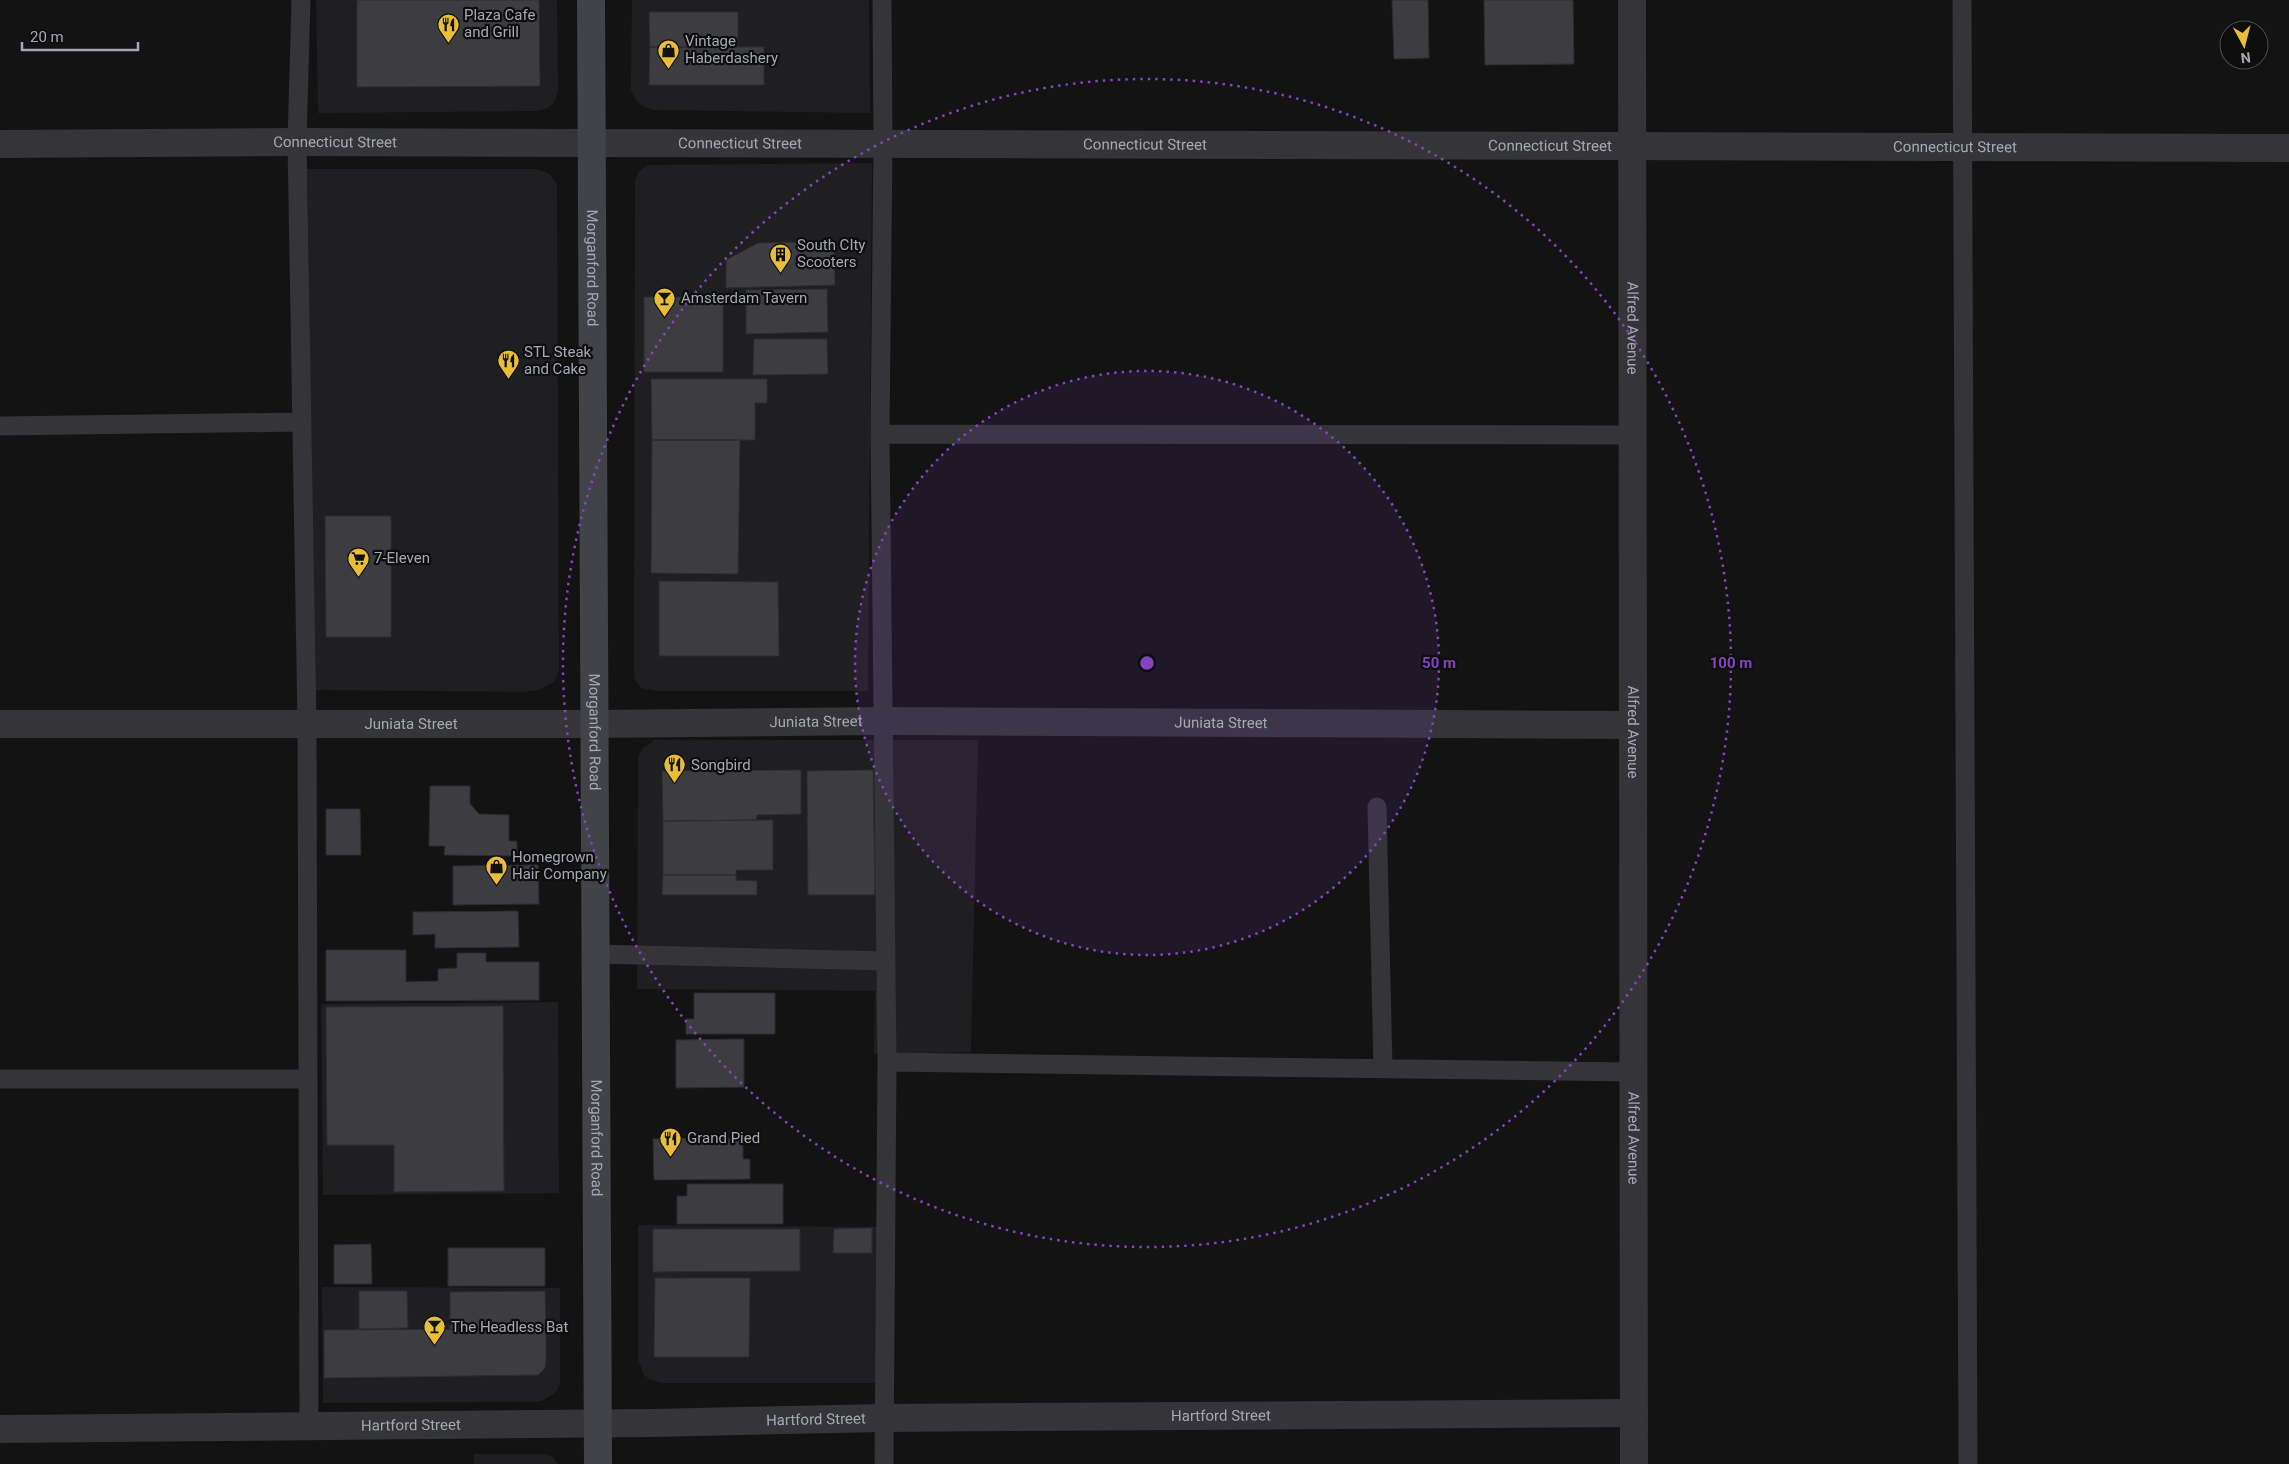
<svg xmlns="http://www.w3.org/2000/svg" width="2289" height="1464" font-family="Roboto,sans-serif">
<rect width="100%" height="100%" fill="#131314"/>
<path fill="#1f1f21" d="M316,0H557L558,89L555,102L546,109L535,111L318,113Z
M632,0H869L870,113L652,110L641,105L635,99L631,90Z
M872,163L868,691H656L641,688L635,679L634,670L635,180L639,171L648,165Z
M307,169H536L550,174L557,184L559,670L554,682L539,690L524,692L315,690Z
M654,740H978L971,1052L874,1054L875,991L637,989L638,762L639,755L643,748Z
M558,1002L559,1193L323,1195L321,1004Z
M638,1225L877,1227L876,1383H662L651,1380L644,1375L638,1359Z
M322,1287L560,1288V1384L557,1391L542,1401L533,1402L323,1403Z
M474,1454H544L553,1457L558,1464H474Z"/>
<path fill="#3d3d41" stroke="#2d2d30" d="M357,0H539L540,86L357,87Z
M1392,0H1428L1429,58L1394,59Z
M1484,0H1573L1574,64L1485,65Z
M649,12H738V47H650Z
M650,47H764V85H649Z
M834,241L835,285L726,288V260L758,243Z
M827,289L828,332L746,334V290Z
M644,297H723V372H644Z
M754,339H827L828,374L753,375Z
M651,379H767V403H755V440H652Z
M652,440H740L738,574L651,573Z
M325,516H391V637H326Z
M659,581L778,582L779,656H659Z
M801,770V814L757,815L756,820L663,821L662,771Z
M873,770L875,895H808L807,771Z
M430,786H470V804L479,814L509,815V841H517V856L444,855L445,846H429Z
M326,809H360L361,855H326Z
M773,820V870H736V875H663V821Z
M538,865L539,904L453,905V866Z
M663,875H736V880L757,881V895H662Z
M518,911L519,947L435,948V934L413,935V912Z
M326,950H406V982L438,981V969L457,968V953H486V962H539V1000L326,1001Z
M694,993H775V1034H686V1019H694Z
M503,1006L504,1191L394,1192V1145H327L326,1007Z
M744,1039V1087L676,1088V1040Z
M743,1138V1159H750V1179L654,1180L653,1139Z
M687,1184H783V1224H677V1196H687Z
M872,1228V1253H833L834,1229Z
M653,1229H800V1271L653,1272Z
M371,1244L372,1284H334V1245Z
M448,1248H545V1286H448Z
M655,1278H750L749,1357H654Z
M359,1291H407L408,1328L359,1329Z
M545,1291L546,1329H450V1292Z
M546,1329V1362L545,1368L538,1375L324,1378V1330Z"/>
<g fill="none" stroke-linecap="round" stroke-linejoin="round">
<path stroke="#343439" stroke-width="19" d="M301,0L297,142L307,723L309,1427
M882,0L883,144L880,434L1633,435
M1962,0L1968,1464
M0,426L302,422
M880,434L887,1062L884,1464
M1377,807L1383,1068
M596,954L886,961
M887,1062L1633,1072
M0,1079H307"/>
<g stroke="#343439" stroke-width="28">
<path id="s1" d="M1632,0L1634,1464"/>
<path id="s2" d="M0,144L297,142L2289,148"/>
<path id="s3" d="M0,724H595L883,721L1633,725"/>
<path id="s4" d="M0,1429L651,1423L884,1418L1634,1413"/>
</g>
<path stroke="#424349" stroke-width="28" id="s5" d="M591,0L598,1464"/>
</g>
<circle cx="1147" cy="663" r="292" fill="#8345bd" fill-opacity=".12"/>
<g fill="none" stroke="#8345bd" stroke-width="2.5" stroke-dasharray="2.5 5">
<circle cx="1147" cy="663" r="292"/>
<circle cx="1147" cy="663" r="584"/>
</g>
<defs>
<symbol id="restaurant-pin" viewBox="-11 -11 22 30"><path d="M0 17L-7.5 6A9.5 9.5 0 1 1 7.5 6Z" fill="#e8be37" stroke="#0e0e0f"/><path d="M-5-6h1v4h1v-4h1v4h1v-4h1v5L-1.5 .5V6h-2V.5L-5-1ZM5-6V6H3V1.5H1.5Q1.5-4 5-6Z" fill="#111"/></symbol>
<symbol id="shop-pin" viewBox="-11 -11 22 30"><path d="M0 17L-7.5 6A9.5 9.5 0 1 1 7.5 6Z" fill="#e8be37" stroke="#0e0e0f"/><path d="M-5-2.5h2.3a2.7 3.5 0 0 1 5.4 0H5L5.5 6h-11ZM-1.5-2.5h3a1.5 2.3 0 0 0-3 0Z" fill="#111"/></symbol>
<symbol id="building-pin" viewBox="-11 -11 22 30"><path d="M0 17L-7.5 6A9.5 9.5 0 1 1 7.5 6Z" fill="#e8be37" stroke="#0e0e0f"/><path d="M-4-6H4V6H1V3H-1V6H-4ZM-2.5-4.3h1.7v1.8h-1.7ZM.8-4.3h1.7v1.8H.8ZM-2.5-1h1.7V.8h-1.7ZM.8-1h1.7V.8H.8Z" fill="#111"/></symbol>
<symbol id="bar-pin" viewBox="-11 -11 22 30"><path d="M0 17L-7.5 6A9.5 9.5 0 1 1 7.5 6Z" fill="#e8be37" stroke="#0e0e0f"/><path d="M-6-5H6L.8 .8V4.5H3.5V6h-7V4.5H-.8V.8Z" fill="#111"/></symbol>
<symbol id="supermarket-pin" viewBox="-11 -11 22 30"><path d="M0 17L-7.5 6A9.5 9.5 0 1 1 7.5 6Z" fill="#e8be37" stroke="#0e0e0f"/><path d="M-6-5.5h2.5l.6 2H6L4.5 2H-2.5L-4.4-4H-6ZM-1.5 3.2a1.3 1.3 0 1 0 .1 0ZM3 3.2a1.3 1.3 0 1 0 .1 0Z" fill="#111"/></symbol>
</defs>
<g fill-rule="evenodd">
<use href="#restaurant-pin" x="436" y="12" width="25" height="34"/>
<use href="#shop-pin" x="656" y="38" width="25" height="34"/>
<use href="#building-pin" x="768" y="242" width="25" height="34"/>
<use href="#bar-pin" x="652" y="286" width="25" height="34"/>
<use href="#restaurant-pin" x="496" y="348" width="25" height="34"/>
<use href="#supermarket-pin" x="346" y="546" width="25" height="34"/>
<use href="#restaurant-pin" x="662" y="752" width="25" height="34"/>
<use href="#shop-pin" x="484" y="854" width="25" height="34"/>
<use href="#restaurant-pin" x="658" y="1126" width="25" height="34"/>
<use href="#bar-pin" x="422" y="1314" width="25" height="34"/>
</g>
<g text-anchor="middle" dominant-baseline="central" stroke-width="4.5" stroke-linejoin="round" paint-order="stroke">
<g font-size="15" fill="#a5a8b4" stroke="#0e0e0f" text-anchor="start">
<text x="464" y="15">Plaza Cafe<tspan x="464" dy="17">and Grill</tspan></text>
<text x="685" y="41">Vintage<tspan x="685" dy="17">Haberdashery</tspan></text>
<text x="797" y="245">South CIty<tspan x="797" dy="17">Scooters</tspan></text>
<text x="681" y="298">Amsterdam Tavern</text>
<text x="524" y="352">STL Steak<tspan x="524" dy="17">and Cake</tspan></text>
<text x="374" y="558">7-Eleven</text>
<text x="691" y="765">Songbird</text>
<text x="512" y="857">Homegrown<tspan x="512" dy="17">Hair Company</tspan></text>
<text x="687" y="1138">Grand Pied</text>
<text x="451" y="1327">The Headless Bat</text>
</g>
<g font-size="15" fill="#a5a8b4" stroke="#0e0e0f">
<text stroke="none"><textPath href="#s2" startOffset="335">Connecticut Street</textPath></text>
<text stroke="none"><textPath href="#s2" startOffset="740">Connecticut Street</textPath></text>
<text stroke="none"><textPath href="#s2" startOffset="1145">Connecticut Street</textPath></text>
<text stroke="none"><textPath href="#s2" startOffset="1550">Connecticut Street</textPath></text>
<text stroke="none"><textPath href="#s2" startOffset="1955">Connecticut Street</textPath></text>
<text stroke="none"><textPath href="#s5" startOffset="268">Morganford Road</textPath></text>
<text stroke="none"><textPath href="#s1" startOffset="328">Alfred Avenue</textPath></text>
<text stroke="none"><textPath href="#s3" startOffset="816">Juniata Street</textPath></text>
<text stroke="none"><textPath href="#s3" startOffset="411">Juniata Street</textPath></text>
<text stroke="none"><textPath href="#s3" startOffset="1221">Juniata Street</textPath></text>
<text stroke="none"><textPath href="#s5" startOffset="732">Morganford Road</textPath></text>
<text stroke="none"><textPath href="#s1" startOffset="732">Alfred Avenue</textPath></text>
<text stroke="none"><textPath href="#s5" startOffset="1138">Morganford Road</textPath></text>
<text stroke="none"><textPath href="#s1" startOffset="1138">Alfred Avenue</textPath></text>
<text stroke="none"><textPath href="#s4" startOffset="1221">Hartford Street</textPath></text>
<text stroke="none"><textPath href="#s4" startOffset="816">Hartford Street</textPath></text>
<text stroke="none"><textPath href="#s4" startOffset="411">Hartford Street</textPath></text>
</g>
</g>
<circle cx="1147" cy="663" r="8" fill="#8345bd" stroke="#0e0e0f" stroke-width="2.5"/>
<g font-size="15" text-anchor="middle" font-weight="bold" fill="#8345bd" stroke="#0e0e0f" stroke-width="4.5" stroke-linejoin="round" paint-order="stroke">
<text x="1439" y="668">50 m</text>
<text x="1731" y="668">100 m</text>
</g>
<g transform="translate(2244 45) rotate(173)"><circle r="24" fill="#0e0e0f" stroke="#4a4c51"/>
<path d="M0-4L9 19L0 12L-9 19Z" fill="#e8be37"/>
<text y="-8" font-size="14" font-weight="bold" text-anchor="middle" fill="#a5a8b4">N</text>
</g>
<path d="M22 42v8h116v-8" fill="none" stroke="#a5a8b4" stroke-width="2.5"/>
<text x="30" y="42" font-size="15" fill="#a5a8b4" stroke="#0e0e0f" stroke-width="4" paint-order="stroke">20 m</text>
</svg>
